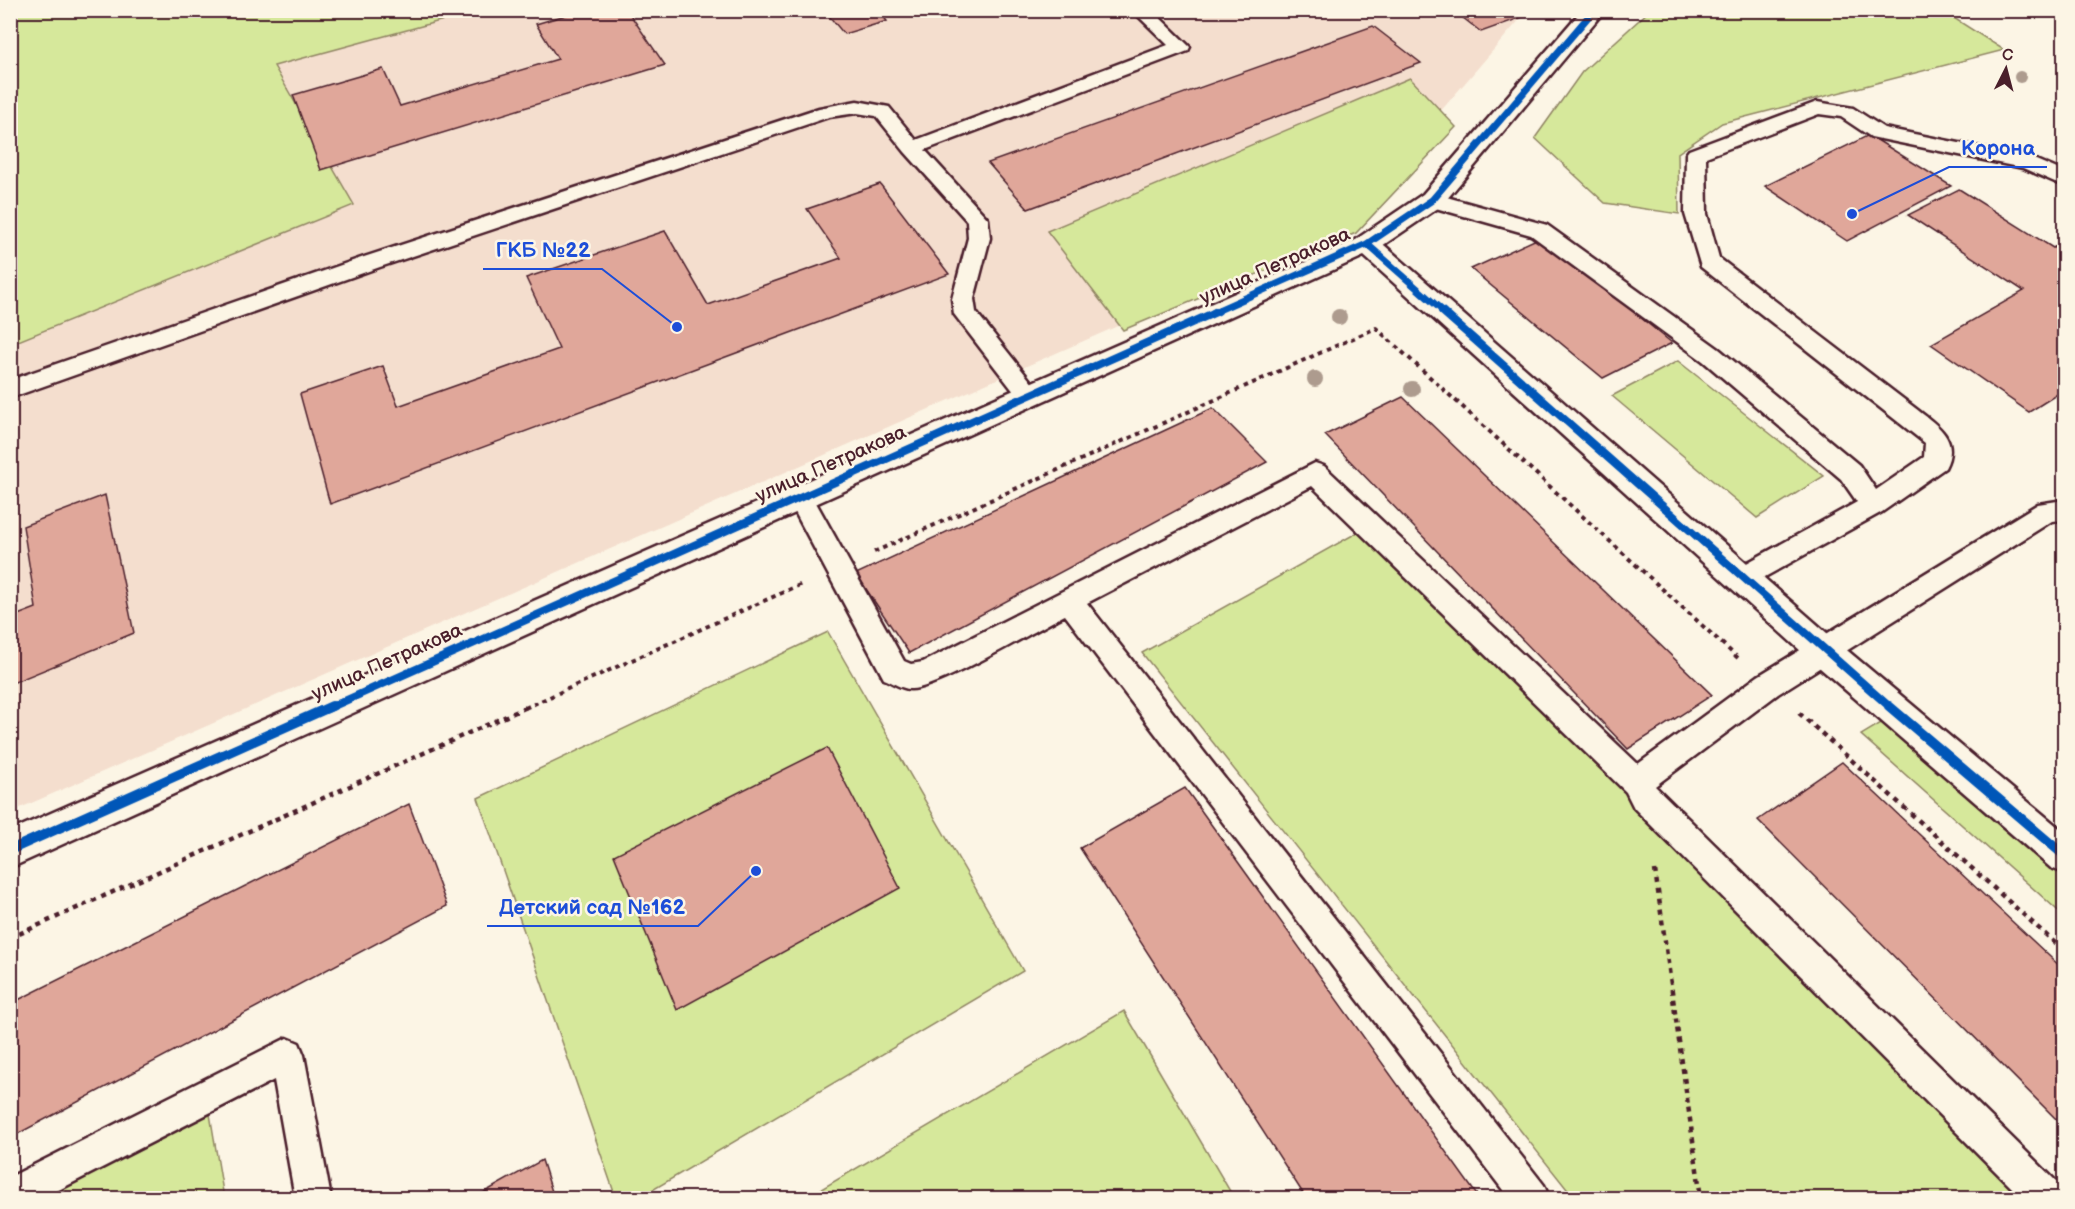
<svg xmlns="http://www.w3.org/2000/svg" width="2075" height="1209" font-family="'Balsamiq Sans',sans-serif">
<rect width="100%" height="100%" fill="#fcf5e5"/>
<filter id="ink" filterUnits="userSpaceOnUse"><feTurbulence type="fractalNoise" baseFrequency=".0167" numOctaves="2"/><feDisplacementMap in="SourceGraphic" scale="12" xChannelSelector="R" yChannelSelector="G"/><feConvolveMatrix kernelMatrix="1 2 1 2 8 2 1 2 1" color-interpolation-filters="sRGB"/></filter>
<g filter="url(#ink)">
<path fill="#f4dece" d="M268,11H1527L1339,229L11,812V87Z"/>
<path fill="#d6e89b" stroke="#908463" stroke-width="1.5" d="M11,11H477L274,66L354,205L11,344Z
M1649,11H1943L2004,50L1722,123L1678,153L1679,214L1605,203L1535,138L1582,72Z
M1410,78L1456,127L1356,233L1123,330L1047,231Z
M1678,361L1824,476L1757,518L1612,396Z
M1369,526L2033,1198H1574L1142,653Z
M828,632L1023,971L639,1198H616L478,798Z
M1896,714L2064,861V916L1861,735Z
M1124,1011L1234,1198H806Z
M208,1102L224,1198H16Z"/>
<path fill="#e0a79a" stroke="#4a1f2b" stroke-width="1.5" d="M582,10H627L665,65L321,170L293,95L383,69L400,106L558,59L536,24Z
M824,10H878L887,21L844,34Z
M1453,10H1542L1481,32Z
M1373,26L1421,63L1028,209L988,163Z
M1869,135L1951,186L1847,241L1765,186Z
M880,184L949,274L330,504L300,394L383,366L398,406L559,349L526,278L665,231L708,305L841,258L807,209Z
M1959,189L2053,248L2064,241V390L2029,412L1931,344L2024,291L1908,215Z
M1541,237L1672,343L1603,378L1471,269Z
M1403,397L1712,695L1628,749L1325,435Z
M1213,408L1267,462L909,653L856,574Z
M105,495L134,633L10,684V618L36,608L23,526Z
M827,748L900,888L677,1010L614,855Z
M1842,762L2064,970V1127L1758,820Z
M1185,788L1479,1198H1306L1080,848Z
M409,804L447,906L10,1138V1004Z
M542,1160L554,1198H474Z"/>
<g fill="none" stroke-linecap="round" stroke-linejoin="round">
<defs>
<path id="lane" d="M1132,10H1152L1190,47L1188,51L925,150L988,219L990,238L974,299L976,312L1037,389L1041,395L1037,401L1029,404L1021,401L954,314L952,299L968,238L967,221L905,152L876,116L857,113L829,117L380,267L10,398V380L364,257L819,108L857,101L889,107L916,140L1168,45Z
M1817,102L1853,108L1884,128L2029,157L2064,172V186L2023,168L1871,137L1841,117L1819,114L1706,157L1707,214L1719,258L1915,408C1935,424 1961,438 1945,468L1882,512L1743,589L1734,586L1730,578L1734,570L1857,502L1841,479L1703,361L1531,235L1425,205L1422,200L1425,195L1432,193L1547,225L1719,349L1859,465L1876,490L1924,457L1925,443L1701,267L1685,214L1686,154L1689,150Z
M1315,463L1324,466L1638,764L1758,676L2038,504L2064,500V520L2052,521L1778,694L1655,786L2060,1185L2064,1198H2022L1634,808L1626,792L1312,486L1087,603L1544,1185L1549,1198H1509L1065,615C1038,629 933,691 910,689C902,689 892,682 884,679L787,497L791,490L800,487L809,490L904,661L911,664L923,662Z
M287,1038L299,1043L304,1055L331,1198H295L274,1080L43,1198H10V1177Z"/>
<path id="street" d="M1582,10H1605L1441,206L1376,250L1367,253L1358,250L1354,244L1358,238L1423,194Z"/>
<path id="secondary" d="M1367,235L1376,238L1836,641L2064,832V873L2051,868L1812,661L1364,256L10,868V831Z"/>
</defs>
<use href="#lane" stroke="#4a1f2b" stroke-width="5"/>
<use href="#street" stroke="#4a1f2b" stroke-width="5"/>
<use href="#secondary" stroke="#4a1f2b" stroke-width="5"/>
<path stroke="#4a1f2b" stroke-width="4" stroke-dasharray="4.5 4.5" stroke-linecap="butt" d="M874,552L1376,328L1738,658
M525,708L804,583"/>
<path stroke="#4a1f2b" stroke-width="4.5" stroke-dasharray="5 5" stroke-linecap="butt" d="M1799,713L2064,951
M1655,870L1701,1198
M10,938L529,706"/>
<use href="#lane" fill="#fcf5e5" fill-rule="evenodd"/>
<use href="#street" fill="#fcf5e5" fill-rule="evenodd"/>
<use href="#secondary" fill="#fcf5e5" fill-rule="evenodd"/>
<defs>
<path id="cycleway-far2" d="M1367,244L1444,312
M1214,312L1367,244L1432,200L1594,10"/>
<path id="cycleway-far1" d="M1442,311L1891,708
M329,708L1218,311"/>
<path id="cycleway" d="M1889,706L2064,855
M10,850L332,706"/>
</defs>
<use href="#cycleway-far2" stroke="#fcf5e5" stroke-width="10"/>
<use href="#cycleway-far1" stroke="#fcf5e5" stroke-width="12"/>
<use href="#cycleway" stroke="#fcf5e5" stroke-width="14"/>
<use href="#cycleway-far2" stroke="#0057b8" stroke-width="7"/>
<use href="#cycleway-far1" stroke="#0057b8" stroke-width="8"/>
<use href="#cycleway" stroke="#0057b8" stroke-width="10"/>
</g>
<g fill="#ad9b8e">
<circle cx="2020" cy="77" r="6"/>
<circle cx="1339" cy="317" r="8"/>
<circle cx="1315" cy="379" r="8"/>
<circle cx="1412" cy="389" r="8"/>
</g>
</g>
<g text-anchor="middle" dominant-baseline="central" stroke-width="5" stroke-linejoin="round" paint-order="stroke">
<g font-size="20" fill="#4a1f2b" stroke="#fcf5e5">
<text transform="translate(1275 266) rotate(-24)">улица Петракова</text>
<text transform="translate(831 464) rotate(-24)">улица Петракова</text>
<text transform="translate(387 662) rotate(-24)">улица Петракова</text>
</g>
</g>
<path fill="none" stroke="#1d4ed8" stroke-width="2" d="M1852 214L1949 167H2047M677 327L602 269H483M756 871L698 926H487"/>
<g fill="#1d4ed8" stroke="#fcf5e5" stroke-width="2">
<circle cx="1852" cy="214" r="6"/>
<circle cx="677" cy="327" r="6"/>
<circle cx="756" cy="871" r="6"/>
</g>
<g font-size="21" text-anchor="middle" font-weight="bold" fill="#1d4ed8" stroke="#fcf5e5" stroke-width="5" stroke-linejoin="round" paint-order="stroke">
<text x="1998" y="155">Корона</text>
<text x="543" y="257">ГКБ №22</text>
<text x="592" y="914">Детский сад №162</text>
</g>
<rect width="2075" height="1209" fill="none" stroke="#fcf5e5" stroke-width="36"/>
<rect x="18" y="18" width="2039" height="1173" fill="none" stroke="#4a1f2b" stroke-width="2" filter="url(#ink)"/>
<g transform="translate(2006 69) rotate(6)" stroke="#fcf5e5" stroke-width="4.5" paint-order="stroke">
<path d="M0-4.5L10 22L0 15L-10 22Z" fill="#4a1f2b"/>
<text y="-9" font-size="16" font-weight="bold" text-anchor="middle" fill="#4a1f2b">С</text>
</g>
</svg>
